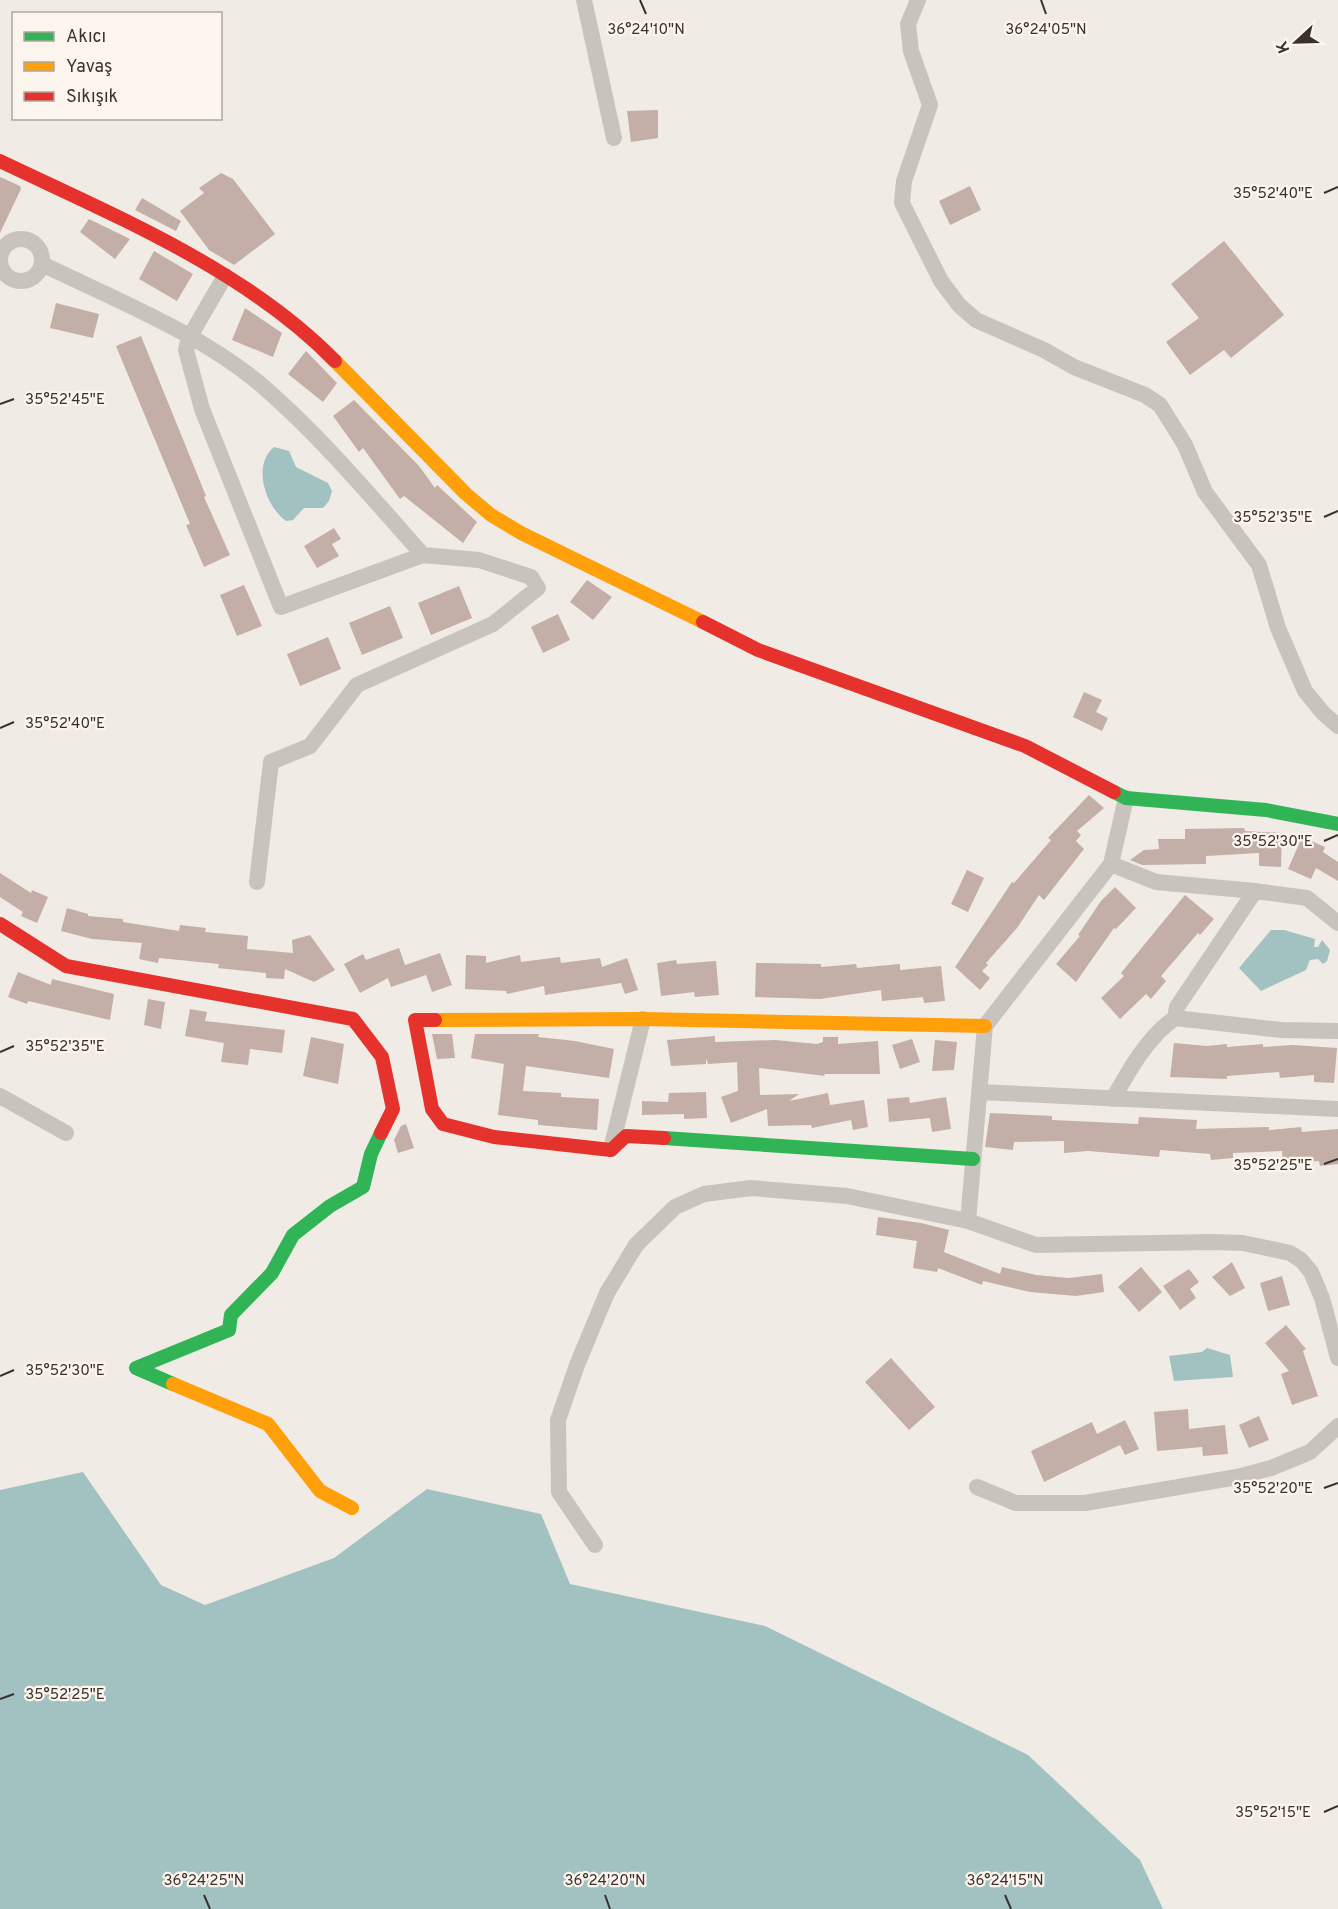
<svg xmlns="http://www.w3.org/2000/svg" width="1338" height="1909" font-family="Overpass,sans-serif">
<rect width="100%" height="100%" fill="#f0ebe5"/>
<path fill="#a1c2c1" d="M274,447L289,451L296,467L328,483L332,491L329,501L323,508H304L293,520L286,521C265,506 252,465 274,447Z
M1271,930H1284L1315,939L1314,947H1318L1322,940L1330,950L1327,961L1323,964L1318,959L1310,960L1306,970L1261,991L1239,968Z
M1207,1348L1230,1355L1233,1377L1174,1381L1169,1356L1202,1352Z
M83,1472L161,1585L205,1605L334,1558L427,1489L541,1514L570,1584L765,1626L1028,1755L1140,1860L1163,1909H0V1490Z"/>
<path fill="#c3afa7" d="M658,110V138L631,142L627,111Z
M221,173L233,179L275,234L234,265L209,250L180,211L204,193L199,188Z
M0,177L20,186L21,189L0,233Z
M970,186L981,210L950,225L939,201Z
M142,198L181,221L176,231L135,210Z
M89,219L130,239L115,259L80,232Z
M1224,241L1284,315L1231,358L1224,350L1190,375L1166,342L1199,318L1171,284Z
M154,251L193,274L177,301L139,279Z
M56,303L99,314L93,338L50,328Z
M245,308L282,333L273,357L232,340Z
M141,336L206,496L204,497L230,555L204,567L186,525L190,524L116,346Z
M306,351L337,383L323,402L288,374Z
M354,400L419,466L435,488L437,485L477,522L463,543L404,496L400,499L363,448L359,452L333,416Z
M334,528L341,539L332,544L339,556L317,568L304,546Z
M587,580L612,597L593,620L570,602Z
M244,585L262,626L237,636L220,595Z
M459,586L472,618L431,635L418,603Z
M390,606L403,638L362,655L349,623Z
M558,614L570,640L543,653L531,627Z
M328,637L341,669L300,686L287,654Z
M1084,692L1102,700L1096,712L1108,718L1102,731L1073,717Z
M1089,795L1104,808L1077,831L1081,835L1076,841L1084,849L1044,900L1039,895L1017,928L986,963L988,965L982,971L990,978L980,990L955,967L1012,882L1014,883L1051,840L1048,838Z
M1244,828L1245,831L1282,833L1281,867L1259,866V853L1206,856V864L1142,865L1130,860L1144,850L1159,849L1158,839H1185V829Z
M1302,837L1325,847L1323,852L1338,862V881L1316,868L1311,879L1288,869Z
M967,870L984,878L968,912L951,904Z
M0,873L31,893L32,890L48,897L37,923L21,916L23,912L0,897Z
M1115,887L1136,908L1116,929L1114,928L1076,982L1056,964L1080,936L1078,935L1101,901Z
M1185,895L1214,919L1200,935L1198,933L1161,976L1166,981L1151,999L1146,994L1120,1019L1101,998L1124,976L1121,973Z
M67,908L88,914V916L123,919V922L179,931L180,925L206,928L205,932L248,936L247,949L293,953L292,940L310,935L335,970L314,982L285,969L284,979L266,978V973L218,968L219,964L159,958L158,963L139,959L142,943L92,939L61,931Z
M399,948L405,965L440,953L452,985L432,992L426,975L391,987L388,978L360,993L344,964L363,954L366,960Z
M466,955L486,956V963L520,955L521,962L560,957L561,963L600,958L602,967L627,958L638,990L625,994L621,983L545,995L544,986L507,994L506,991L465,989Z
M676,960L677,964L716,961L719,995L695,997L694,992L661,996L657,963Z
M756,963L821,964V967L856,964L857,968L900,964V970L941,966L945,1001L924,1003L923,997L882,1001L881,990L820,999L755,997Z
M18,972L51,985L52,979L114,994L110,1020L28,1001L27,1004L8,997Z
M148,999L165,1002L161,1029L144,1025Z
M190,1009L207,1012L205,1021L285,1030L282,1053L250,1049L248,1065L221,1062L224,1043L185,1036Z
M432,1034H452L455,1058L437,1059Z
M475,1034H539L538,1037L575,1041L614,1049L609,1078L526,1066L523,1091L561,1093V1097L599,1099L597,1130L538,1125V1120L498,1115L504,1064L471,1058Z
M715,1036V1042L775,1040L817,1044L823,1042V1037H838V1044L878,1041L880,1074H824L825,1076L759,1068L760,1095L799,1094L789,1101L828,1093L830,1105L864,1100L868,1127L853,1130L851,1120L812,1128L811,1125L768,1126L767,1109L731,1123L721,1097L738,1091L737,1062L708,1064L706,1058V1064L671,1066L667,1040Z
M311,1037L344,1044L338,1084L303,1076Z
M912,1039L920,1062L900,1069L892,1045Z
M935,1040L957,1042L954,1070L932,1071Z
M1174,1043L1207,1046L1227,1044V1047L1263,1044V1047L1293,1045L1337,1048L1334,1083L1314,1082V1075L1280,1078L1279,1072L1227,1076V1079L1170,1077Z
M706,1092L707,1118L684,1119V1114L642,1115V1101L668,1102L669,1093Z
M909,1097L910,1103L946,1097L951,1129L932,1132L930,1118L889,1122L887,1099Z
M990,1113L1052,1116V1120L1138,1124L1139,1117L1197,1120L1196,1129L1269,1127V1130L1301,1127L1302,1132L1338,1129V1164L1320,1166L1319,1161L1283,1164L1282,1151L1233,1153V1158L1211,1160L1210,1154L1160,1150L1159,1157L1088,1151L1064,1153V1141L1014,1142L1013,1150L985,1147Z
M406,1124L414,1148L398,1153L394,1140L401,1126Z
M878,1217L921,1223L949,1230L944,1252L1000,1274L1002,1267L1036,1275L1069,1278L1102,1274L1104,1292L1076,1296L1030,1292L983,1281L982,1285L938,1268L937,1272L913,1268L917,1241L876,1235Z
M1232,1262L1245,1288L1230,1296L1212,1277Z
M1141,1267L1162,1292L1139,1312L1118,1287Z
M1189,1269L1199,1282L1190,1289L1196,1298L1180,1310L1163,1286Z
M1282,1276L1290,1305L1268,1311L1260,1283Z
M1286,1325L1306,1349L1303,1351L1318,1396L1292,1405L1281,1374L1289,1371L1265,1343Z
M891,1358L935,1407L909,1430L865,1382Z
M1188,1409L1189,1429L1225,1425L1228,1454L1203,1456L1202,1447L1157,1451L1154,1412Z
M1259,1416L1269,1440L1249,1448L1239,1425Z
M1125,1420L1139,1449L1125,1455L1120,1445L1044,1482L1031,1451L1092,1422L1097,1434Z"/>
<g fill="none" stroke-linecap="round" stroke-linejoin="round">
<path stroke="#c9c3be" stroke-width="16" d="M584,0L614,138
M918,0L908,24L911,51L930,105L904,181L902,203L941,281L959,305L976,320L1044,350L1074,367L1145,395L1160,405L1185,445L1205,492L1259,565L1278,628L1305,691L1323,713L1338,726
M0 260a21 21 0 1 1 42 0a21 21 0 1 1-42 0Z
M42,264C114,299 207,336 267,390C324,440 373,499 423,555
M225,276L189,338L186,350L202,409L281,607L423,555L479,560L531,577L538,588L493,624L357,685L310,746L271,762L257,882
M1111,864L1156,882L1255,891L1307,898L1338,923
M1175,1018L1177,1007L1255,891
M979,1092L1338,1109
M0,1096L66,1133
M1113,1099C1128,1072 1148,1036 1175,1018L1281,1030L1338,1031
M611,1149L643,1019
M968,1221L985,1026L1111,864L1126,798
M977,1487L1016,1503H1085L1237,1477L1271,1468L1310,1452L1338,1426
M595,1545L559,1492L558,1420L577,1365L607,1293L636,1245L675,1207L704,1194L751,1188L847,1196L968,1221L1036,1245L1213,1242L1243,1243L1290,1253L1301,1260L1311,1272L1322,1298L1338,1358"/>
<path stroke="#30b455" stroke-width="14" d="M1114,792L1126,798L1266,810L1338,824
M664,1138L973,1159
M173,1384L136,1368L229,1330L231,1315L272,1273L293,1235L330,1206L363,1187L371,1154L381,1133"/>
<path stroke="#ff9f0a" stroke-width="14" d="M335,361L466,494L491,515L521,533L703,622
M435,1020L643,1019L985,1026
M173,1384L268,1424L320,1491L352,1508"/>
<path stroke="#e5322d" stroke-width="14" d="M0,161C115,216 245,269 335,361
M703,622L758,650L1025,746L1114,792
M0,924L66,966L353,1019L382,1057L393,1109L381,1133
M435,1020H415L432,1109L443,1124L494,1137L611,1150L626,1136L664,1138"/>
</g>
<path fill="none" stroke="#3b302b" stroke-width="2" d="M640,0L646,14M1041,0L1046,14M1324,193L1338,187M0,404L14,399M1324,517L1338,511M0,728L14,722M1324,841L1338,835M0,1052L14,1046M1324,1164L1338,1159M0,1376L14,1370M1324,1488L1338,1483M0,1699L14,1694M1324,1812L1338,1806M204,1895L210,1909M605,1895L610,1909M1005,1895L1011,1909"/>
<g font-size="15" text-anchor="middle" fill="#3b302b" stroke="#fbf5ee" stroke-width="4.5" stroke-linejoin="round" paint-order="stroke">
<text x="646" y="34">36°24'10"N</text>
<text x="1046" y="34">36°24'05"N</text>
<text x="1273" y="198">35°52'40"E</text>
<text x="65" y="404">35°52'45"E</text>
<text x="1273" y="522">35°52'35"E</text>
<text x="65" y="728">35°52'40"E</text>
<text x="1273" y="846">35°52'30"E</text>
<text x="65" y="1051">35°52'35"E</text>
<text x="1273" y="1170">35°52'25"E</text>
<text x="65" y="1375">35°52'30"E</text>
<text x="1273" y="1493">35°52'20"E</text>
<text x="65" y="1699">35°52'25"E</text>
<text x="1273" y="1817">35°52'15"E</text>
<text x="204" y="1885">36°24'25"N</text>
<text x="605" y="1885">36°24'20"N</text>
<text x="1005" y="1885">36°24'15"N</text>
</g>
<rect x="12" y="12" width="210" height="108" fill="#fbf5ee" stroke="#aea6a0" stroke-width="1.5"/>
<rect x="24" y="32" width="30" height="9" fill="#30b455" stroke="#aea6a0" stroke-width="1.5"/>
<text x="66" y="42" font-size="18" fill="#3b302b">Akıcı</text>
<rect x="24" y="62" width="30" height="9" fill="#ff9f0a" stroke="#aea6a0" stroke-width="1.5"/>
<text x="66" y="72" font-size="18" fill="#3b302b">Yavaş</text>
<rect x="24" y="92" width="30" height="9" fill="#e5322d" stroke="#aea6a0" stroke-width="1.5"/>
<text x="66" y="102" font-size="18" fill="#3b302b">Sıkışık</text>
<g transform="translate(1296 42) rotate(248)" stroke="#fbf5ee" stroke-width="4.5" paint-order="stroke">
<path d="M0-4.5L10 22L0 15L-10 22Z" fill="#3b302b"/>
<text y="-9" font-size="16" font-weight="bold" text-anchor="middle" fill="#3b302b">K</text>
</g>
</svg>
